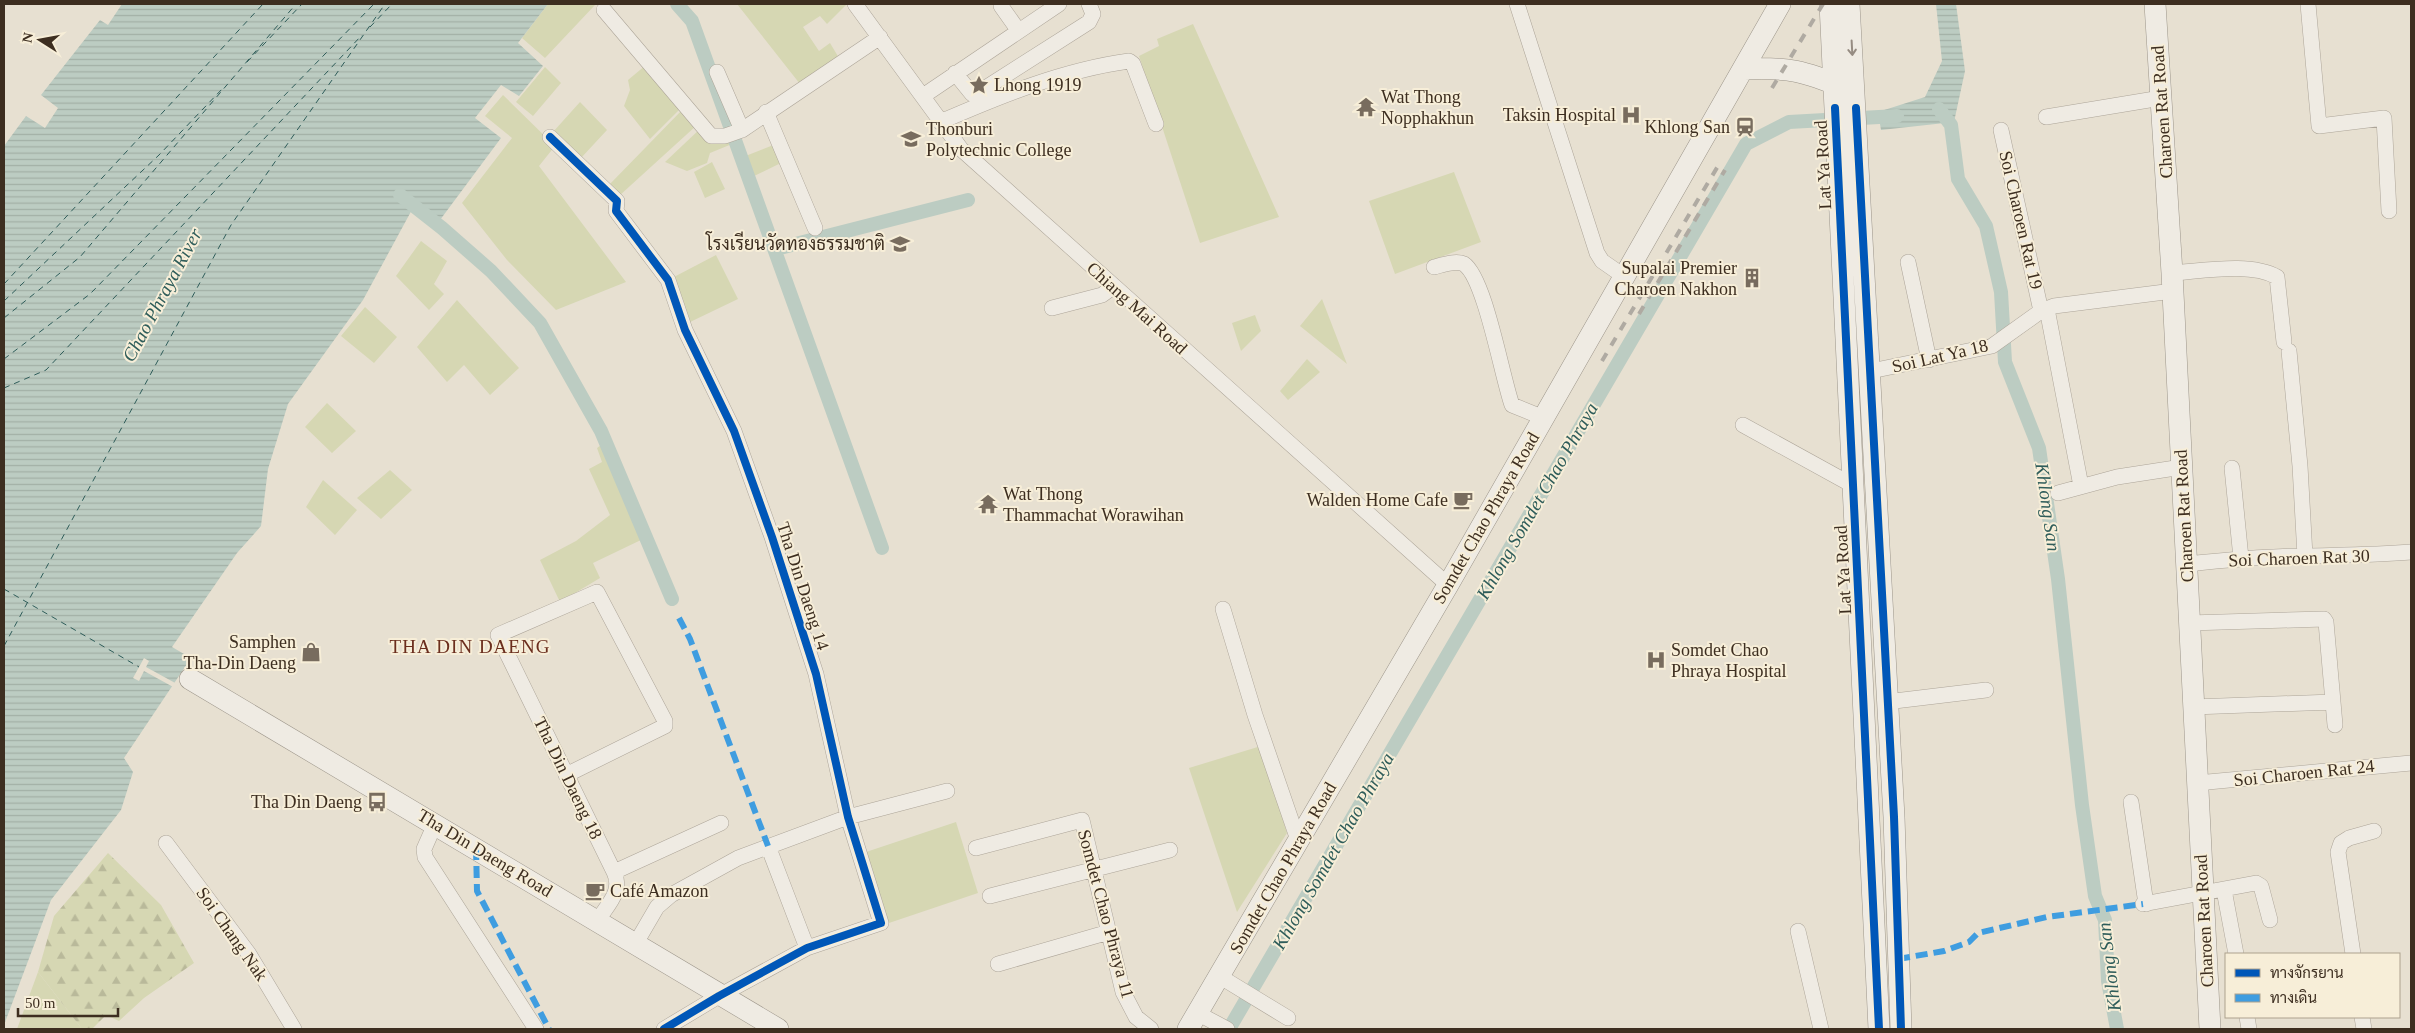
<svg xmlns="http://www.w3.org/2000/svg" width="2415" height="1033" font-family="'Times New Roman',Sarabun,serif">
<defs>
<pattern id="forest-firs" width="22" height="20" patternUnits="userSpaceOnUse" patternTransform="scale(1.25)"><rect width="22" height="20" fill="#d6d7b3"/><path d="M5 1l3.5 6h-7zM16 11l3.5 6h-7z" fill="#b9b99a"/></pattern>
<pattern id="water-rules" width="6" height="5" patternUnits="userSpaceOnUse" patternTransform="scale(1.25)"><rect width="6" height="5" fill="#bcccc2"/><path d="M0 2.5h6" fill="none" stroke="#a2b0a6"/></pattern>
</defs>
<rect width="100%" height="100%" fill="#e7e0d1"/>
<path fill="#d6d7b3" d="M548,4L595,5L545,58L522,38Z
M737,4H847L827,24L820,16L803,27L819,51L830,43L839,58L800,84Z
M1193,24L1279,217L1200,243L1139,56L1159,46L1157,39Z
M646,65L682,107L650,139L624,106L630,90L628,80Z
M545,67L561,83L533,116L516,102Z
M503,95L555,146L539,166L626,282L556,310L507,260L462,203L512,138L485,116Z
M580,102L607,130L581,158L553,132Z
M683,109L697,125L619,196L609,185Z
M701,128L730,138L732,144L710,153L707,163L687,171L665,162Z
M776,144L785,161L752,177L743,157Z
M712,162L725,189L705,198L694,172Z
M1454,172L1481,242L1395,274L1369,201Z
M421,241L447,261L434,284L444,294L429,310L396,276Z
M716,255L738,299L688,323L672,278Z
M1322,299L1347,364L1300,326Z
M457,300L519,368L490,395L464,365L447,382L417,347Z
M365,307L397,337L374,363L341,336Z
M1255,315L1261,331L1241,351L1232,323Z
M1307,359L1320,372L1288,400L1280,391Z
M327,403L356,431L332,453L305,427Z
M604,443L643,539L593,563L600,578L560,602L540,560L576,541L610,515L589,469L602,462L597,448Z
M390,470L412,490L381,519L357,498Z
M323,480L357,510L335,535L306,507Z
M1261,746L1287,833L1237,912L1189,768Z
M956,822L978,893L889,923L866,852Z
M38,972L82,1029H17Z"/>
<path fill="url(#forest-firs)" d="M108,853L161,905L194,963L144,998L119,1021L106,1015L92,1029H82L38,972L54,916Z"/>
<path fill="url(#water-rules)" d="M122,4H548L518,43L543,66L519,96L501,85L475,118L501,138L440,220L414,206L363,300L288,404L268,469L261,526L237,553L172,647L191,658L124,758L133,772L121,810L51,900L4,1025V146L26,116L45,128L58,108L41,95L100,20L108,25Z
M1936,4H1956L1965,71L1954,122L1881,130L1878,112L1925,97L1942,61Z"/>
<path fill="#e7e0d1" d="M144,658L149,661L146,667L177,684L175,688L144,671L139,681L133,678Z"/>
<g fill="none" stroke-linecap="round" stroke-linejoin="round">
<path stroke="#bcccc2" stroke-width="14" d="M677,4L692,21L882,548
M1939,109L1951,125L1958,179L1986,226L2001,292L2005,362L2039,448L2058,579L2082,805L2095,896L2105,920L2108,981L2117,1029
M400,195L442,228L491,271L540,323L601,431L672,599
M776,249L968,200
M1229,1029L1746,144L1789,122L1897,116"/>
<path stroke="#2f5d5a" stroke-width="1" stroke-dasharray="6 5" stroke-linecap="butt" d="M370,27L392,4
M247,62L302,4
M4,284L263,4
M4,301L159,155L224,87
M4,318L80,257L296,4
M4,359L90,294L374,4
M4,388L46,370L362,35
M4,589L139,667
M4,646L231,225L385,4"/>
<defs>
<path id="street" d="M855,4L961,149L1448,585
M1001,4V6L1018,30
M1517,4L1597,253L1602,261L1625,277
M2308,4L2319,126L2384,118L2389,211
M604,10L711,136H725L742,130L880,37
M717,72L742,130
M955,73L972,94H976L1089,22L1093,14L1089,4
M923,96L1059,4
M766,112L815,228
M2046,117L2161,98
M940,122C1000,96 1063,70 1129,61L1133,64L1156,124
M2001,130L2041,311
M550,137L617,201L616,211L668,280L685,330L734,431L772,537L816,674L848,817L881,923L807,948L719,996L664,1029
M1908,262L1929,360
M1434,267C1442,265 1456,260 1464,264C1485,278 1502,377 1512,405L1544,418
M2172,273C2203,271 2251,262 2277,277L2284,342
M1052,308L1102,295L1113,287
M2047,309L2081,486
M2289,351L2300,466L2305,556
M1871,371L1992,346L2041,311L2054,306L2173,291
M1743,425L1854,486
M2232,468L2241,558
M2058,493L2117,477L2182,467
M2186,564C2226,560 2265,556 2304,556C2340,555 2375,555 2411,552
M1223,609L1255,715L1298,840
M2189,623L2324,619L2326,622L2335,725
M1886,702L1986,690
M2193,707L2333,702
M566,775L665,726V721L597,592L498,635L614,872C623,891 608,904 598,920
M2197,783L2411,763
M2131,802L2146,904
M435,824L424,849L425,857L536,1029
M166,843L249,954L294,1029
M768,846L807,948
M976,848L1082,820L1123,992L1136,1017L1151,1029
M614,872L721,823
M2224,890L2236,954
M990,896L1170,850
M2143,904L2256,883L2261,886L2270,920
M1798,931L1821,1029
M636,943L657,907L671,895L738,858L848,817L947,791
M2353,954L2338,852L2341,843L2349,838L2374,831
M998,964L1109,932
M1219,976L1288,1018
M1197,1013L1227,1029
M2247,1017L2249,1029
M2362,1017L2364,1029"/>
<path id="secondary" d="M1830,4L1879,1029
M1849,4L1894,817L1901,1029
M2155,4L2172,273L2210,1029
M1744,69C1789,67 1804,71 1845,88
M190,679L778,1029
M1188,1029L1448,585L1780,4"/>
</defs>
<use href="#street" stroke="#ada599" stroke-width="16"/>
<use href="#secondary" stroke="#9c958a" stroke-width="22"/>
<use href="#street" stroke="#efebe3" stroke-width="15"/>
<use href="#secondary" stroke="#efebe3" stroke-width="21"/>
<path stroke="#afaaa2" stroke-width="4" stroke-dasharray="9 9" stroke-linecap="butt" d="M1772,88L1823,4
M1639,314L1725,170
M1602,361L1718,166"/>
<path stroke="#3f9de0" stroke-width="6" stroke-dasharray="12 6" stroke-linecap="butt" d="M679,618L690,639L768,846
M476,848L477,891L549,1029
M1898,959L1944,951L1969,942L1978,933L2047,917L2143,904"/>
<defs>
<path id="cycleway" d="M1835,108L1879,1029
M1856,108L1894,817L1901,1029
M550,137L617,201L616,211L668,280L685,330L734,431L772,537L816,674L848,817L881,923L807,948L719,996L664,1029"/>
</defs>
<use href="#cycleway" stroke="#f7eed8" stroke-width="11"/>
<use href="#cycleway" stroke="#0057b8" stroke-width="8"/>
</g>
<defs><path id="oneway-shaft" d="M-6 0H5M1.5-3L5.5 0L1.5 3" fill="none" stroke-width="1.6" stroke-linecap="round" stroke-linejoin="round" transform="scale(1.25)"/></defs>
<use stroke="#968c82" href="#oneway-shaft" transform="translate(1852 48) rotate(87)"/>
<defs>
<symbol id="sight-bare" viewBox="-9 -9 18 18"><path d="M0-6L1.8-2.2L6-1.7L2.9 1.2L3.7 5.4L0 3.3L-3.7 5.4L-2.9 1.2L-6-1.7L-1.8-2.2Z" fill="#786c5e" stroke="#f7eed8" stroke-width="2.5" paint-order="stroke"/></symbol>
<symbol id="temple-bare" viewBox="-9 -9 18 18"><path d="M0-6L5-2H3V0L6.5 2.5H4V6H1.5V3h-3V6H-4V2.5H-6.5L-3 0V-2H-5Z" fill="#786c5e" stroke="#f7eed8" stroke-width="2.5" paint-order="stroke"/></symbol>
<symbol id="hospital-bare" viewBox="-9 -9 18 18"><path d="M-5-5h3v3.5h4V-5h3V5h-3V1.5h-4V5h-3Z" fill="#786c5e" stroke="#f7eed8" stroke-width="2.5" paint-order="stroke"/></symbol>
<symbol id="station-bare" viewBox="-9 -9 18 18"><path d="M-3-6H3Q5-6 5-4V2Q5 4 3 4L4.5 6H3L1.5 4h-3L-3 6H-4.5L-3 4Q-5 4-5 2V-4Q-5-6-3-6ZM-3.5-4v3h7v-3ZM-3.5 1v1.5H-2V1ZM2 1v1.5H3.5V1Z" fill="#786c5e" stroke="#f7eed8" stroke-width="2.5" paint-order="stroke"/></symbol>
<symbol id="university-bare" viewBox="-9 -9 18 18"><path d="M0-5L7-2L0 1L-7-2ZM-4 1L0 2.5L4 1V4Q0 6-4 4Z" fill="#786c5e" stroke="#f7eed8" stroke-width="2.5" paint-order="stroke"/></symbol>
<symbol id="school-bare" viewBox="-9 -9 18 18"><path d="M0-5L7-2L0 1L-7-2ZM-4 1L0 2.5L4 1V4Q0 6-4 4Z" fill="#786c5e" stroke="#f7eed8" stroke-width="2.5" paint-order="stroke"/></symbol>
<symbol id="building-bare" viewBox="-9 -9 18 18"><path d="M-4-6H4V6H1V3H-1V6H-4ZM-2.5-4.3h1.7v1.8h-1.7ZM.8-4.3h1.7v1.8H.8ZM-2.5-1h1.7V.8h-1.7ZM.8-1h1.7V.8H.8Z" fill="#786c5e" stroke="#f7eed8" stroke-width="2.5" paint-order="stroke"/></symbol>
<symbol id="cafe-bare" viewBox="-9 -9 18 18"><path d="M-5.5-4.5H6V0H3Q3 3.5 0 3.5H-2.5Q-5.5 3.5-5.5 0ZM3-3.2v2h1.7v-2ZM-6 4.5H4V6H-6Z" fill="#786c5e" stroke="#f7eed8" stroke-width="2.5" paint-order="stroke"/></symbol>
<symbol id="shop-bare" viewBox="-9 -9 18 18"><path d="M-5-2.5h2.3a2.7 3.5 0 0 1 5.4 0H5L5.5 6h-11ZM-1.5-2.5h3a1.5 2.3 0 0 0-3 0Z" fill="#786c5e" stroke="#f7eed8" stroke-width="2.5" paint-order="stroke"/></symbol>
<symbol id="bus-bare" viewBox="-9 -9 18 18"><path d="M-5-6H5V4H4V6H2V4H-2V6H-4V4H-5ZM-3.5-4V0h7V-4ZM-3.5 1.2v1.5H-2V1.2ZM2 1.2v1.5H3.5V1.2Z" fill="#786c5e" stroke="#f7eed8" stroke-width="2.5" paint-order="stroke"/></symbol>
</defs>
<g fill-rule="evenodd">
<use href="#sight-bare" x="965" y="71" width="28" height="28"/>
<use href="#temple-bare" x="1352" y="93" width="28" height="28"/>
<use href="#hospital-bare" x="1617" y="101" width="28" height="28"/>
<use href="#station-bare" x="1731" y="113" width="28" height="28"/>
<use href="#university-bare" x="897" y="125" width="28" height="28"/>
<use href="#school-bare" x="886" y="230" width="28" height="28"/>
<use href="#building-bare" x="1738" y="264" width="28" height="28"/>
<use href="#cafe-bare" x="1449" y="486" width="28" height="28"/>
<use href="#temple-bare" x="974" y="490" width="28" height="28"/>
<use href="#shop-bare" x="297" y="638" width="28" height="28"/>
<use href="#hospital-bare" x="1642" y="646" width="28" height="28"/>
<use href="#bus-bare" x="363" y="788" width="28" height="28"/>
<use href="#cafe-bare" x="581" y="877" width="28" height="28"/>
</g>
<g text-anchor="middle" dominant-baseline="central" stroke-width="4" stroke-linejoin="round" paint-order="stroke">
<g font-size="18" fill="#3d2e20" stroke="#f7eed8" text-anchor="end">
<text x="994" y="85" text-anchor="start">Lhong 1919</text>
<text x="1381" y="97" text-anchor="start">Wat Thong<tspan x="1381" dy="21">Nopphakhun</tspan></text>
<text x="1616" y="115">Taksin Hospital</text>
<text x="1730" y="127">Khlong San</text>
<text x="926" y="129" text-anchor="start">Thonburi<tspan x="926" dy="21">Polytechnic College</tspan></text>
<text x="885" y="244">โรงเรียนวัดทองธรรมชาติ</text>
<text x="1737" y="268">Supalai Premier<tspan x="1737" dy="21">Charoen Nakhon</tspan></text>
<text x="1003" y="494" text-anchor="start">Wat Thong<tspan x="1003" dy="21">Thammachat Worawihan</tspan></text>
<text x="1448" y="500">Walden Home Cafe</text>
<text x="296" y="642">Samphen<tspan x="296" dy="21">Tha-Din Daeng</tspan></text>
<text x="1671" y="650" text-anchor="start">Somdet Chao<tspan x="1671" dy="21">Phraya Hospital</tspan></text>
<text x="362" y="802">Tha Din Daeng</text>
<text x="610" y="891" text-anchor="start">Café Amazon</text>
</g>
<g font-size="18" fill="#3d2e20" stroke="#f7eed8">
<text transform="translate(2162 112) rotate(-94)">Charoen Rat Road</text>
<text transform="translate(1823 165) rotate(-93)">Lat Ya Road</text>
<text transform="translate(2021 220) rotate(77)">Soi Charoen Rat 19</text>
<text transform="translate(1137 308) rotate(42)">Chiang Mai Road</text>
<text transform="translate(1940 356) rotate(-13)">Soi Lat Ya 18</text>
<text transform="translate(2184 516) rotate(-93)">Charoen Rat Road</text>
<text transform="translate(1486 518) rotate(-60)">Somdet Chao Phraya Road</text>
<text transform="translate(2299 558) rotate(-2)">Soi Charoen Rat 30</text>
<text transform="translate(1843 570) rotate(-93)">Lat Ya Road</text>
<text transform="translate(803 586) rotate(72)">Tha Din Daeng 14</text>
<text transform="translate(2304 773) rotate(-6)">Soi Charoen Rat 24</text>
<text transform="translate(568 778) rotate(64)">Tha Din Daeng 18</text>
<text transform="translate(485 853) rotate(31)">Tha Din Daeng Road</text>
<text transform="translate(1283 868) rotate(-60)">Somdet Chao Phraya Road</text>
<text transform="translate(1106 914) rotate(75)">Somdet Chao Phraya 11</text>
<text transform="translate(2204 921) rotate(-93)">Charoen Rat Road</text>
<text transform="translate(232 934) rotate(55)">Soi Chang Nak</text>
</g>
<g font-size="19" font-style="italic" fill="#2f5d5a" stroke="#f7eed8">
<text transform="translate(162 295) rotate(-62)">Chao Phraya River</text>
<text transform="translate(1537 501) rotate(-60)">Khlong Somdet Chao Phraya</text>
<text transform="translate(2048 507) rotate(82)">Khlong San</text>
<text transform="translate(1333 851) rotate(-60)">Khlong Somdet Chao Phraya</text>
<text transform="translate(2109 967) rotate(-97)">Khlong San</text>
</g>
<g font-size="19" letter-spacing="1" fill="#6b2e1e" stroke="#f7eed8">
<text x="470" y="646">THA DIN DAENG</text>
</g>
</g>
<rect width="2415" height="1033" fill="none" stroke="#3d2e20" stroke-width="10"/>
<rect x="2225" y="953" width="175" height="65" fill="#f7eed8" stroke="#ada18e"/>
<rect x="2235" y="969" width="25" height="8" fill="#0057b8" stroke="#ada18e"/>
<text x="2270" y="978" font-size="15" fill="#3d2e20">ทางจักรยาน</text>
<rect x="2235" y="994" width="25" height="8" fill="#3f9de0" stroke="#ada18e"/>
<text x="2270" y="1003" font-size="15" fill="#3d2e20">ทางเดิน</text>
<g transform="translate(40 40) rotate(281)" stroke="#f7eed8" stroke-width="4" paint-order="stroke">
<path d="M0-4L9 19L0 12L-9 19Z" fill="#3d2e20"/>
<text y="-8" font-size="14" font-weight="bold" text-anchor="middle" fill="#3d2e20">N</text>
</g>
<path d="M18 1008v8h100v-8" fill="none" stroke="#3d2e20" stroke-width="2.5"/>
<text x="25" y="1008" font-size="15" fill="#3d2e20" stroke="#f7eed8" stroke-width="4" paint-order="stroke">50 m</text>
</svg>
